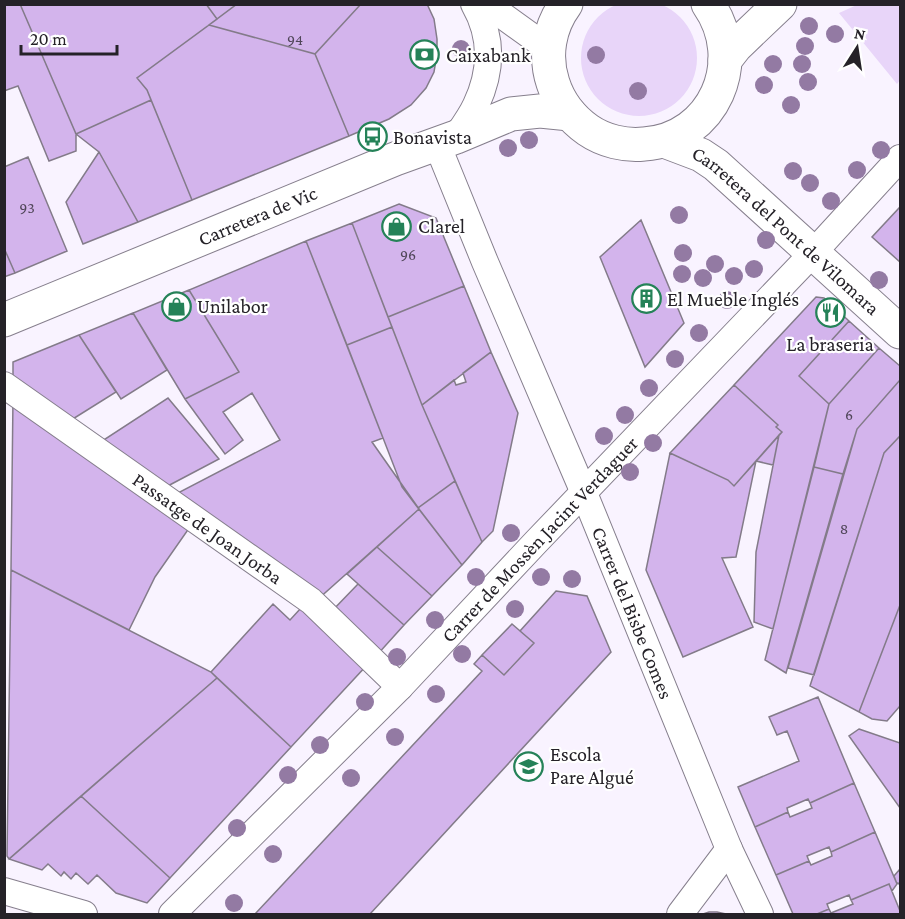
<svg xmlns="http://www.w3.org/2000/svg" width="905" height="919" font-family="'Crimson Pro',serif">
<rect width="100%" height="100%" fill="#f9f3ff"/>
<path fill="#e8d5f9" d="M581 58a58 58 0 1 1 116 0a58 58 0 1 1-116 0Z
M859,4L900,5V80L897,84L839,13Z"/>
<path fill="#d3b4ec" stroke="#837b89" stroke-width="1.5" d="M4,4H20L76,134V151L49,161L18,86L4,91Z
M20,4H206L217,19L137,78L147,90L151,100L76,134Z
M206,4H237L217,19Z
M237,4H361L315,54L209,25Z
M361,4H427L434,19L437,39V54L434,72L426,88L411,105L389,119L349,136L315,54Z
M209,25L315,54L349,136L192,200L147,90L137,78Z
M151,100L192,200L138,222L99,152L76,134Z
M99,152L138,222L83,244L66,202Z
M28,157L67,251L15,273L4,248V167Z
M399,204L436,218L464,286L388,317L352,223Z
M900,207V262L872,237Z
M641,220L684,323L645,367L600,257Z
M352,223L392,327L347,345L306,241Z
M306,241L383,438L372,442L419,509L317,600L172,496L280,440L252,393L223,412L243,440L225,454L185,399L239,372L189,290Z
M4,248L15,273L4,277Z
M464,286L491,352L422,405L388,317Z
M189,290L239,372L185,399L133,313Z
M816,297L824,298L849,321L799,376L829,404L773,629L754,622L756,552L779,435L782,432L776,427L778,425L734,385Z
M133,313L167,370L121,399L79,335Z
M849,321L879,348L829,404L799,376Z
M392,327L422,405L455,481L418,508L402,487L347,345Z
M79,335L116,392L68,422L13,382V362Z
M879,348L900,366V380L857,429L843,474L814,467L829,404Z
M491,352L518,413L493,531L482,542L422,405L454,380L456,385L466,382L463,373Z
M900,380V436L884,453L814,675L788,668L857,429Z
M734,385L778,425L776,427L782,432L734,486L728,480L670,453Z
M13,398L192,524L155,577L129,630L11,570Z
M168,398L219,459L162,489L99,443Z
M779,435L773,465L756,461Z
M900,436V605L859,712L810,686L884,453Z
M670,453L728,480L734,486L756,461L736,557L722,558L753,627L683,657L646,570Z
M814,467L843,474L786,673L765,660Z
M455,481L482,542L462,565L418,508Z
M419,509L462,565L432,596L377,547Z
M377,547L432,596L404,625L347,574Z
M11,570L211,672L217,678L9,859L7,856Z
M358,584L404,625L377,655L331,612Z
M556,591L587,596L611,652L370,914H255L482,671L474,664L482,655L504,675L534,643L520,631Z
M273,604L290,620L301,608L367,665L291,747L211,672Z
M900,605V706L887,721L872,719L859,712Z
M512,624L534,643L504,675L482,655Z
M217,678L291,747L170,878L81,796Z
M818,697L854,783L810,803L808,799L787,808L788,812L755,827L738,787L799,761L787,731L777,735L769,717Z
M859,729L900,743V808L849,736Z
M854,783L875,832L831,852L829,847L807,856L809,861L776,875L755,827L788,812L790,817L812,808L810,803Z
M81,796L170,878L147,903L116,893L97,875L88,884L76,873L71,879L64,872L61,876L48,864L42,870L9,859Z
M875,832L897,884L892,891L889,884L851,900L849,895L827,904L829,909L817,914H793L776,875L809,861L811,865L832,856L831,852Z
M900,869V885L898,883L897,884L894,876Z
M889,884L900,911V914H817L829,909L831,913L853,904L851,900Z
M709,912H717L726,914H703Z"/>
<g fill="none" stroke-linecap="round" stroke-linejoin="round">
<defs>
<g id="street">
<path d="M485,4L492,8L549,49"/>
<path d="M456,137C463,127 471,116 476,105C492,71 493,37 474,4"/>
<path id="s1" d="M437,144L485,262L584,493L729,849L760,914"/>
<path id="s2" d="M4,385L311,601L400,687"/>
<path d="M4,891L84,914"/>
<path id="s3" d="M172,914L400,687L536,542L813,253L900,158"/>
<path d="M680,914L729,849"/>
</g>
<g id="secondary">
<path d="M566,4C549,27 544,56 553,83C559,102 571,118 588,130C604,141 625,146 644,144C714,139 748,61 708,4"/>
<path d="M725,60L736,46L780,4"/>
<path id="s4" d="M664,141L701,155L716,165L900,332"/>
<path id="s5" d="M4,320L395,159L456,137L511,114L540,111L570,114"/>
</g>
</defs>
<use href="#street" stroke="#867f8d" stroke-width="28"/>
<use href="#secondary" stroke="#867f8d" stroke-width="35"/>
<use href="#street" stroke="#fff" stroke-width="26"/>
<use href="#secondary" stroke="#fff" stroke-width="33"/>
</g>
<g fill="#937aa3">
<circle cx="809" cy="26" r="9"/>
<circle cx="835" cy="34" r="9"/>
<circle cx="805" cy="46" r="9"/>
<circle cx="461" cy="49" r="9"/>
<circle cx="596" cy="55" r="9"/>
<circle cx="773" cy="64" r="9"/>
<circle cx="802" cy="64" r="9"/>
<circle cx="808" cy="82" r="9"/>
<circle cx="764" cy="85" r="9"/>
<circle cx="638" cy="91" r="9"/>
<circle cx="791" cy="105" r="9"/>
<circle cx="529" cy="140" r="9"/>
<circle cx="508" cy="148" r="9"/>
<circle cx="881" cy="150" r="9"/>
<circle cx="857" cy="170" r="9"/>
<circle cx="793" cy="171" r="9"/>
<circle cx="810" cy="183" r="9"/>
<circle cx="831" cy="201" r="9"/>
<circle cx="679" cy="215" r="9"/>
<circle cx="766" cy="240" r="9"/>
<circle cx="683" cy="253" r="9"/>
<circle cx="715" cy="264" r="9"/>
<circle cx="754" cy="269" r="9"/>
<circle cx="682" cy="274" r="9"/>
<circle cx="734" cy="276" r="9"/>
<circle cx="703" cy="278" r="9"/>
<circle cx="879" cy="280" r="9"/>
<circle cx="727" cy="300" r="9"/>
<circle cx="699" cy="333" r="9"/>
<circle cx="675" cy="359" r="9"/>
<circle cx="649" cy="388" r="9"/>
<circle cx="625" cy="415" r="9"/>
<circle cx="604" cy="436" r="9"/>
<circle cx="653" cy="443" r="9"/>
<circle cx="630" cy="472" r="9"/>
<circle cx="511" cy="533" r="9"/>
<circle cx="476" cy="577" r="9"/>
<circle cx="541" cy="577" r="9"/>
<circle cx="572" cy="579" r="9"/>
<circle cx="515" cy="609" r="9"/>
<circle cx="435" cy="620" r="9"/>
<circle cx="462" cy="654" r="9"/>
<circle cx="397" cy="657" r="9"/>
<circle cx="436" cy="694" r="9"/>
<circle cx="365" cy="702" r="9"/>
<circle cx="395" cy="737" r="9"/>
<circle cx="320" cy="745" r="9"/>
<circle cx="288" cy="775" r="9"/>
<circle cx="351" cy="778" r="9"/>
<circle cx="237" cy="828" r="9"/>
<circle cx="273" cy="854" r="9"/>
<circle cx="234" cy="903" r="9"/>
</g>
<defs>
<symbol id="bank-ring" viewBox="-11 -11 22 22"><circle r="9.5" fill="#fff" stroke="#258258" stroke-width="1.5"/><path d="M-6-4H6V4H-6ZM0-2.3a2.3 2.3 0 1 0 0 4.6a2.3 2.3 0 1 0 0-4.6Z" fill="#258258"/></symbol>
<symbol id="bus-ring" viewBox="-11 -11 22 22"><circle r="9.5" fill="#fff" stroke="#258258" stroke-width="1.5"/><path d="M-5-6H5V4H4V6H2V4H-2V6H-4V4H-5ZM-3.5-4V0h7V-4ZM-3.5 1.2v1.5H-2V1.2ZM2 1.2v1.5H3.5V1.2Z" fill="#258258"/></symbol>
<symbol id="shop-ring" viewBox="-11 -11 22 22"><circle r="9.5" fill="#fff" stroke="#258258" stroke-width="1.5"/><path d="M-5-2.5h2.3a2.7 3.5 0 0 1 5.4 0H5L5.5 6h-11ZM-1.5-2.5h3a1.5 2.3 0 0 0-3 0Z" fill="#258258"/></symbol>
<symbol id="building-ring" viewBox="-11 -11 22 22"><circle r="9.5" fill="#fff" stroke="#258258" stroke-width="1.5"/><path d="M-4-6H4V6H1V3H-1V6H-4ZM-2.5-4.3h1.7v1.8h-1.7ZM.8-4.3h1.7v1.8H.8ZM-2.5-1h1.7V.8h-1.7ZM.8-1h1.7V.8H.8Z" fill="#258258"/></symbol>
<symbol id="restaurant-ring" viewBox="-11 -11 22 22"><circle r="9.5" fill="#fff" stroke="#258258" stroke-width="1.5"/><path d="M-5-6h1v4h1v-4h1v4h1v-4h1v5L-1.5 .5V6h-2V.5L-5-1ZM5-6V6H3V1.5H1.5Q1.5-4 5-6Z" fill="#258258"/></symbol>
<symbol id="school-ring" viewBox="-11 -11 22 22"><circle r="9.5" fill="#fff" stroke="#258258" stroke-width="1.5"/><path d="M0-5L7-2L0 1L-7-2ZM-4 1L0 2.5L4 1V4Q0 6-4 4Z" fill="#258258"/></symbol>
</defs>
<g fill-rule="evenodd">
<use href="#bank-ring" x="408" y="38" width="33" height="33"/>
<use href="#bus-ring" x="356" y="120" width="33" height="33"/>
<use href="#shop-ring" x="380" y="210" width="33" height="33"/>
<use href="#building-ring" x="630" y="282" width="33" height="33"/>
<use href="#shop-ring" x="160" y="290" width="33" height="33"/>
<use href="#restaurant-ring" x="814" y="296" width="33" height="33"/>
<use href="#school-ring" x="512" y="750" width="33" height="33"/>
</g>
<g text-anchor="middle" dominant-baseline="central" stroke-width="4.5" stroke-linejoin="round" paint-order="stroke">
<g font-size="16" fill="#504659">
<text x="295" y="39">94</text>
<text x="27" y="207">93</text>
<text x="408" y="254">96</text>
<text x="849" y="414">6</text>
<text x="844" y="528">8</text>
</g>
<g font-size="20" fill="#252228" stroke="#fff" text-anchor="start">
<text x="446" y="55">Caixabank</text>
<text x="393" y="137">Bonavista</text>
<text x="418" y="226">Clarel</text>
<text x="667" y="299">El Mueble Inglés</text>
<text x="197" y="306">Unilabor</text>
<text x="830" y="344" text-anchor="middle">La braseria</text>
<text x="550" y="754">Escola<tspan x="550" dy="23">Pare Algué</tspan></text>
</g>
<g font-size="20" fill="#252228" stroke="#fff">
<text stroke="none"><textPath href="#s5" startOffset="274">Carretera de Vic</textPath></text>
<text stroke="none"><textPath href="#s4" startOffset="153">Carretera del Pont de Vilomara</textPath></text>
<text stroke="none"><textPath href="#s2" startOffset="249">Passatge de Joan Jorba</textPath></text>
<text stroke="none"><textPath href="#s3" startOffset="525">Carrer de Mossèn Jacint Verdaguer</textPath></text>
<text stroke="none"><textPath href="#s1" startOffset="508">Carrer del Bisbe Comes</textPath></text>
</g>
</g>
<rect width="905" height="919" fill="none" stroke="#252228" stroke-width="12"/>
<g transform="translate(857 48) rotate(12)" stroke="#ffffff" stroke-width="4.5" paint-order="stroke">
<path d="M0-4.5L10 22L0 15L-10 22Z" fill="#252228"/>
<text y="-9" font-size="16" font-weight="bold" text-anchor="middle" fill="#252228">N</text>
</g>
<path d="M21 45v9h96v-9" fill="none" stroke="#252228" stroke-width="3"/>
<text x="30" y="45" font-size="18" fill="#252228" stroke="#ffffff" stroke-width="4.5" paint-order="stroke">20 m</text>
</svg>
